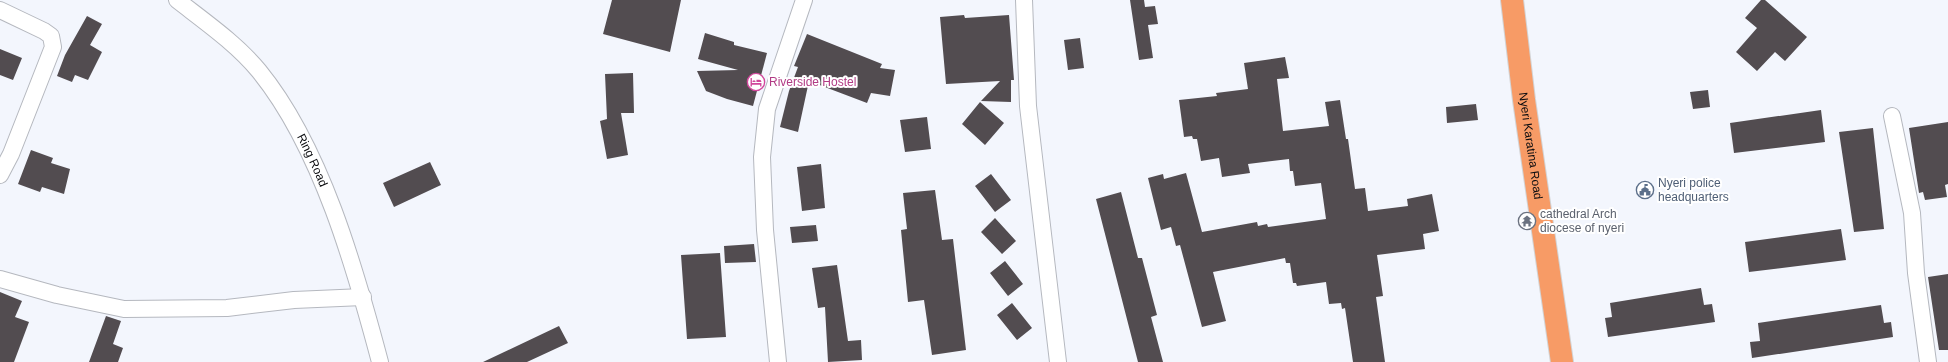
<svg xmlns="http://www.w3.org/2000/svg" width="1948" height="362" font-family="Arial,sans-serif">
<rect width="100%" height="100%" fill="#f3f6fd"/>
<path fill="#524c50" d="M612,0H681L670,52L603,34Z
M1130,0H1144L1145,7L1155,6L1158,24L1148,25L1153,58L1139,60Z
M1761,0H1765L1807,37L1785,61L1775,52L1757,71L1736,52L1757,28L1745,18Z
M964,15L965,18L1009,15L1014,80H1011V102L981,101L1000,81L946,84L940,17Z
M87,16L102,24L90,45L102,52L88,80L75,75L72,82L57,76L65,55Z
M705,33L734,42V45L767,53L753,106L727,99L706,91L697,71L738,70L698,59Z
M807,34L882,64L880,68L895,70L890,96L871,93L867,103L809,81L798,132L780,127L789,91L798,67L794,66Z
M1080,38L1084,68L1068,70L1064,40Z
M0,49L22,58L13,80L0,75Z
M1285,57L1289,78L1277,79L1283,131L1329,126L1325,102L1340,100L1346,139H1348L1355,189L1365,188L1368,211L1408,206L1407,199L1432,194L1439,231L1423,234L1425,249L1377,255L1383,296L1376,297L1385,362H1353L1345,308L1342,309L1341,303L1329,304L1326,282L1297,286L1296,283H1293L1290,263H1286L1285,258L1213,272L1226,321L1202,327L1180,245L1176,246L1171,227L1161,230L1148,178L1163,174L1164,179L1186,173L1202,232L1257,222L1258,226L1267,224L1268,227L1326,219L1321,183L1295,186L1293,171H1290L1289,159L1248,164L1250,173L1222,177L1219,158L1201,161L1197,139H1193L1192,136L1184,137L1179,100L1217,96L1216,93L1248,89L1244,63Z
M633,73L634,113H621L628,155L607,159L600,121L607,119L605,74Z
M1708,90L1710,107L1693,109L1690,92Z
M980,102L1004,123L985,145L962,124Z
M1476,104L1478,120L1447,123L1446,107Z
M1821,110L1825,142L1734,153L1730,123Z
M927,117L931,149L905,152L900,120Z
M1948,122V184L1945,185L1947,197L1925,200L1923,192L1919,193L1909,128Z
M1873,128L1884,229L1854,232L1839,132Z
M31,150L53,158L51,163L70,169L64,194L42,187L40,192L18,184Z
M430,162L441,185L394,207L383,183Z
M821,164L825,208L802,211L797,167Z
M991,174L1011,200L995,212L975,186Z
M935,190L942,240L953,239L966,350L932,355L924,300L908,302L901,230L907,229L903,193Z
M1121,192L1138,258H1142L1157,315L1151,317L1163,362H1138L1096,199Z
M995,218L1016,241L1002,254L981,232Z
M816,225L818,241L792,243L790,227Z
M1841,229L1846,260L1749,272L1745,242Z
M754,244L756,262L725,263L724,246Z
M720,253L726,337L687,339L681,255Z
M1005,261L1023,284L1008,296L990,273Z
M837,265L848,341L861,340L862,360L828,362L825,307L818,308L812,268Z
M1948,274V350H1939L1928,277Z
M1701,288L1704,305L1712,304L1715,322L1608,337L1605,318L1612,317L1610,303Z
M0,292L22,301L15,317L29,322L14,362H0Z
M1012,303L1032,328L1017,340L997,315Z
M1881,305L1884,323L1891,322L1893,337L1752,358L1750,342L1760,341L1758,323Z
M106,316L121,321L113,344L123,348L118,362H89Z
M559,326L568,343L527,362H483Z"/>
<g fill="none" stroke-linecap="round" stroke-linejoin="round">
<defs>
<g id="street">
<path id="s1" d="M177,0C204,21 237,44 259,71C321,147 355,268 380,362"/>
<path d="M1024,0L1028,106L1058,362"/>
<path d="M0,10L44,31L51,36L53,47L11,154L0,175"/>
<path d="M1892,116L1912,213L1916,273L1928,362"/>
<path d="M0,279L57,295L124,309L227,308L294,300L363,297"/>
<path d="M778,362L765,230L762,157L767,109L804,0"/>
</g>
<g id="highway">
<path id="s2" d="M1512,0L1524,100L1562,362"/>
</g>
</defs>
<use href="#street" stroke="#b5b8bf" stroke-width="18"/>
<use href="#highway" stroke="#d3d3d4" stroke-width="24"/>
<use href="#street" stroke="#fff" stroke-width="16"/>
<use href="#highway" stroke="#f79b66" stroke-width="22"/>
</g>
<defs>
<symbol id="hotel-ring" viewBox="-11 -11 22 22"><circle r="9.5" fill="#fff" stroke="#d1479c" stroke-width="1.5"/><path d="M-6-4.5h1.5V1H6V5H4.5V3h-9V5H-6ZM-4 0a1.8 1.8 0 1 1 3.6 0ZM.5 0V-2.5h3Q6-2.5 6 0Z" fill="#d1479c"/></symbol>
<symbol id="civic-ring" viewBox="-11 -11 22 22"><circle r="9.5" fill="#fff" stroke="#5c6f8a" stroke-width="1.5"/><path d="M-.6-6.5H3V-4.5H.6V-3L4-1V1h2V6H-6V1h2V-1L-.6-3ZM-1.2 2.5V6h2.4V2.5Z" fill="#5c6f8a"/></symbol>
<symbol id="temple-ring" viewBox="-11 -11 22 22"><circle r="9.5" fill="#fff" stroke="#6b7280" stroke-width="1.5"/><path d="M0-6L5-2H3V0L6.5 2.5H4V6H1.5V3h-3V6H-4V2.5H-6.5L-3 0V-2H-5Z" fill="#6b7280"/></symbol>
</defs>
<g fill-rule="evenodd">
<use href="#hotel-ring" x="746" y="72" width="20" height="20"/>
<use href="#civic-ring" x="1635" y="180" width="20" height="20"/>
<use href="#temple-ring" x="1517" y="211" width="20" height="20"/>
</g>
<g text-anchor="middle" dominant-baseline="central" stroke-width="4" stroke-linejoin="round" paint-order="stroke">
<g font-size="12" fill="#b23c85" stroke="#fff" text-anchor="start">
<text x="769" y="82">Riverside Hostel</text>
</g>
<g font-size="12" fill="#0c0d10" stroke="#fff">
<text stroke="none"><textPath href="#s2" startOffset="147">Nyeri Karatina Road</textPath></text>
<text stroke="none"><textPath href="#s1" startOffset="213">Ring Road</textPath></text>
</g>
<g font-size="12" fill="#4e5e75" stroke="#fff" text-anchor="start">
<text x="1658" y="183">Nyeri police<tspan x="1658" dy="14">headquarters</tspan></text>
</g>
<g font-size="12" fill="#5b616d" stroke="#fff" text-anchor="start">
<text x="1540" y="214">cathedral Arch<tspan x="1540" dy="14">diocese of nyeri</tspan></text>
</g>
</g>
</svg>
